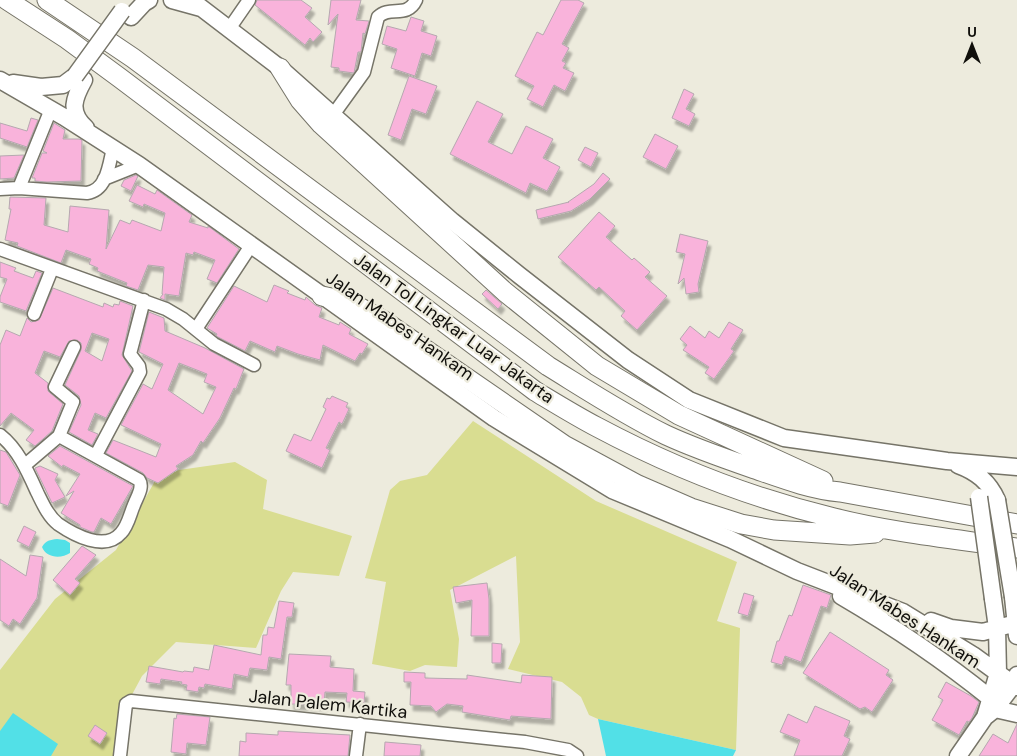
<svg xmlns="http://www.w3.org/2000/svg" width="1017" height="756" font-family="'DM Sans',sans-serif">
<defs>
<filter id="shadow"><feDropShadow dx="3" dy="5.5" stdDeviation="1" flood-color="#0004"/></filter>
</defs>
<rect width="100%" height="100%" fill="#edebdd"/>
<path fill="#d9dd91" d="M473,421L596,501L737,562L717,621L740,628L736,750L598,719L589,715L581,697L562,682L508,669L520,642L516,556L450,590L459,639L457,667L425,665L410,671L372,664L386,582L365,578L390,490L400,481L427,475Z
M235,462L267,480L263,509L352,536L339,576L293,572L281,591L256,648L176,642L142,676L120,717L113,756H0V670L55,599L116,550L155,481L179,470Z"/>
<path fill="#52e0e7" d="M57,539L65,540L70,543V553C61,559 46,558 42,547C46,540 50,540 57,539Z
M13,713L58,744L51,756H0V731Z
M598,719L736,750L733,756H606Z"/>
<path fill="#f9b3db" stroke="#b5a8af" fill-rule="evenodd" filter="url(#shadow)" d="M257,0H301L312,8L305,17L322,32L313,42L310,38L305,45L255,5Z
M331,0H361L356,20L369,21L365,34L363,33L361,52H358L354,73L339,71V68L331,67L338,14L328,25Z
M561,0H578L584,3L562,44L569,48L562,61L566,63L563,68L574,73L565,91L554,85L543,107L527,99L534,86L515,76L537,32L543,35Z
M411,17L424,21L421,31L437,36L431,56L422,53L415,76L391,68L397,49L382,44L387,26L406,31Z
M409,76L437,86L426,114L412,109L401,140L388,135Z
M684,89L694,94L686,109L695,114L689,126L672,118Z
M477,101L503,114L488,142L512,154L526,126L553,139L543,158L560,167L547,191L530,183L526,193L450,154Z
M31,118L38,120L27,147L0,138V123L27,131Z
M54,123L65,130L63,139H79L82,140L81,181L47,182L35,181V178H32L42,153H47L43,151Z
M655,134L678,146L666,169L643,157Z
M585,147L598,153L591,167L578,160Z
M24,155L14,178L0,179V156Z
M603,173L610,179L590,199L571,211L538,219L536,210L569,202H568L594,184Z
M136,175L138,176L131,191L121,186L124,180Z
M137,185L155,194L157,190L192,215L189,222L208,228V226L239,249L217,283L207,279L215,260L194,252L193,255L186,253L179,296L165,294V300L160,298L163,294H162L164,267L148,265L138,290L126,286L127,283L97,271L98,268L89,264L91,259L66,250L61,263L17,246L18,243L5,240L11,209H9L10,197L46,198L44,225L68,232L70,206L109,210L106,249L120,220L130,224L132,220L161,231L165,213L144,204L143,207L129,201Z
M599,212L615,226L606,237L632,260L634,258L650,272L645,277L667,296L637,330L621,316L625,311L599,287L596,290L558,257Z
M680,234L708,241L698,284L699,292L686,294L684,278L678,284L685,254L676,252Z
M0,262L16,268L14,271L33,278L36,271L42,273L26,311L0,302V297L7,279L0,277Z
M274,285L289,291L287,293L305,300L306,297L315,305L322,308L319,317L339,325L340,322L351,329L349,334L368,344L362,354L360,353L355,361L323,345L320,360L298,354L277,346L275,352L250,341L245,351L218,337L216,336L217,334L207,328L234,286L267,302Z
M53,288L103,307L104,303L113,307L114,304L119,305L120,301L133,306L122,355L132,371L106,418L95,413L88,430L98,434L92,445L69,432L81,405L79,396L65,385L81,350V343L77,340L69,341L60,357L44,351L35,373L48,383V391L63,404L52,431L35,446L26,440L34,430L11,413L0,426V345L6,330L20,336L27,318L31,322L39,320ZM92,333L109,339L102,361L85,351Z
M486,290L502,304L498,309L482,294Z
M149,312L164,318L165,331L205,348L244,369L236,389L234,388L220,418L203,443L201,441L193,455L176,466L178,469L158,483L147,478L143,473L106,453L113,440L156,457L161,444L121,425L143,384L152,389L163,364L139,352ZM179,363L207,374L204,382L216,387L203,414L168,390Z
M729,322L743,330L731,349L734,351L714,379L705,373L709,367L683,350L687,345L680,339L690,326L705,338L709,331L719,338Z
M332,396L348,403L346,407L349,409L342,424L339,422L326,448L330,450L322,468L286,451L294,434L311,441L326,409L323,407L327,398L330,399Z
M60,446L133,486L111,524L101,518L94,532H92L80,527V525L61,513L74,491L66,496L80,474L63,465L62,467L48,456Z
M0,450L6,452L20,475L8,506L0,503Z
M40,466L58,474L55,480L65,497L52,503L35,468Z
M24,526L36,532L29,547L17,541Z
M82,546L96,555L75,579L80,583L70,595L53,580Z
M30,555L43,557L37,598L20,624L13,619L9,626L0,620V559L26,576Z
M487,583L489,599V636H471L472,600L456,603L453,587Z
M803,585L831,595L827,608L821,606L801,662L785,656L782,665L771,662L777,641H779L789,615L792,616Z
M744,593L754,596L748,616L738,613Z
M279,601L294,603L292,617H287L281,659L269,657L267,670L250,668L248,677L234,674L232,689L205,684L204,688L199,687L198,692L186,690L187,685L181,684L182,682L161,679L160,684L146,682L149,666L183,672L184,671L193,672L194,667L209,670L214,645L261,655L263,635H267L268,627L274,628Z
M830,632L889,670L886,675L893,680L872,712L865,707L860,709L803,673Z
M492,643L502,644L501,663H492Z
M289,654L331,656L330,667L354,669L353,691L365,692L364,703L346,702L347,693L325,692L324,705L291,704V685H286Z
M404,672L425,673V678L467,679V675L521,683L522,675L552,677L551,719L511,716L510,720L462,712L463,706L447,704L436,712L431,706L410,705L411,682H404Z
M946,682L971,696L979,702L972,718L969,722L967,721L959,735L932,720L943,700L938,697Z
M815,706L850,721L844,736L850,739L842,756H794L800,740L780,732L788,714L807,723Z
M177,714L210,717L206,745L187,743L186,754L171,752L174,718L176,719Z
M1017,724V756H979L993,734L1008,743Z
M95,725L107,733L100,744L88,736Z
M278,731L350,735L348,756H239L240,741L246,742V733L278,735Z
M385,742L421,745L420,756H384Z"/>
<g fill="none" stroke-linecap="round" stroke-linejoin="round">
<defs>
<path id="minor" d="M229,29L249,0
M333,115L364,72L378,17C390,5 407,19 416,0
M104,179L139,165
M19,188L51,109
M0,189L19,188L87,193C107,190 109,165 113,148
M0,249L166,309L183,319L214,344L254,365
M34,314L52,269
M196,329L252,244
M0,435C18,449 28,472 37,492C43,504 48,516 58,524C74,535 105,552 121,533C128,526 130,514 134,505C137,497 144,487 139,480L59,436L25,465
M59,436L73,402L55,387L74,347
M96,455L140,372L139,366L130,354L144,300
M120,756L126,704L131,701L525,742L568,750L577,756
M356,756L360,724"/>
<path id="major" d="M172,0L201,8
M191,0L280,68L452,221L519,275L628,360L689,400L784,438L947,461L1017,467
M131,17L144,3L149,0
M0,80L64,117L139,165L494,418L612,490L730,539L797,571L903,612L973,655L1017,687
M84,80C74,98 68,112 86,128
M13,83L41,87L63,85L75,76
M958,465C977,472 989,482 997,500
M841,596C894,627 943,660 990,698
M1013,597L1017,636
M931,621L951,628L983,632L1016,623
M995,709L1017,714
M985,717L998,673L997,628L993,599
M958,756L985,717L995,709L1014,684L1017,675"/>
<path id="highway" d="M7,0L67,39L120,78L535,391C555,403 576,416 597,427C672,467 751,498 834,518C894,533 956,539 1017,548
M47,0L133,58L548,366C587,390 625,415 666,435C694,448 723,458 752,468C781,478 809,489 840,492L1017,524
M280,68L300,100L321,124L505,292L597,366L679,415L823,481
M322,296L350,302L384,321L564,445L638,485L691,508L741,524L774,530L850,535L875,533"/>
</defs>
<use href="#minor" stroke="#767468" stroke-width="15"/>
<use href="#major" stroke="#767468" stroke-width="19"/>
<use href="#highway" stroke="#767468" stroke-width="21"/>
<use href="#minor" stroke="#fff" stroke-width="12"/>
<use href="#major" stroke="#fff" stroke-width="16"/>
<use href="#highway" stroke="#fff" stroke-width="19"/>
<defs>
<path id="major-bridge" d="M75,76L122,11
M979,497L993,599
M997,500L1013,597"/>
</defs>
<use href="#major-bridge" stroke="#767468" stroke-width="19" stroke-linecap="butt"/>
<use href="#major-bridge" stroke="#fff" stroke-width="16"/>
</g>
<g text-anchor="middle" dominant-baseline="central" stroke-width="4.5" stroke-linejoin="round" paint-order="stroke">
<g font-size="18" fill="#100f0b" stroke="#edebdd">
<text transform="translate(400 326) rotate(35)">Jalan Mabes Hankam</text>
<text transform="translate(454 328) rotate(36)">Jalan Tol Lingkar Luar Jakarta</text>
<text transform="translate(905 616) rotate(33)">Jalan Mabes Hankam</text>
<text transform="translate(328 704) rotate(6)">Jalan Palem Kartika</text>
</g>
</g>
<g transform="translate(972 45)" stroke="#edebdd" stroke-width="4" paint-order="stroke">
<path d="M0-4L9 19L0 12L-9 19Z" fill="#100f0b"/>
<text y="-8" font-size="14" font-weight="bold" text-anchor="middle" fill="#100f0b">U</text>
</g>
</svg>
